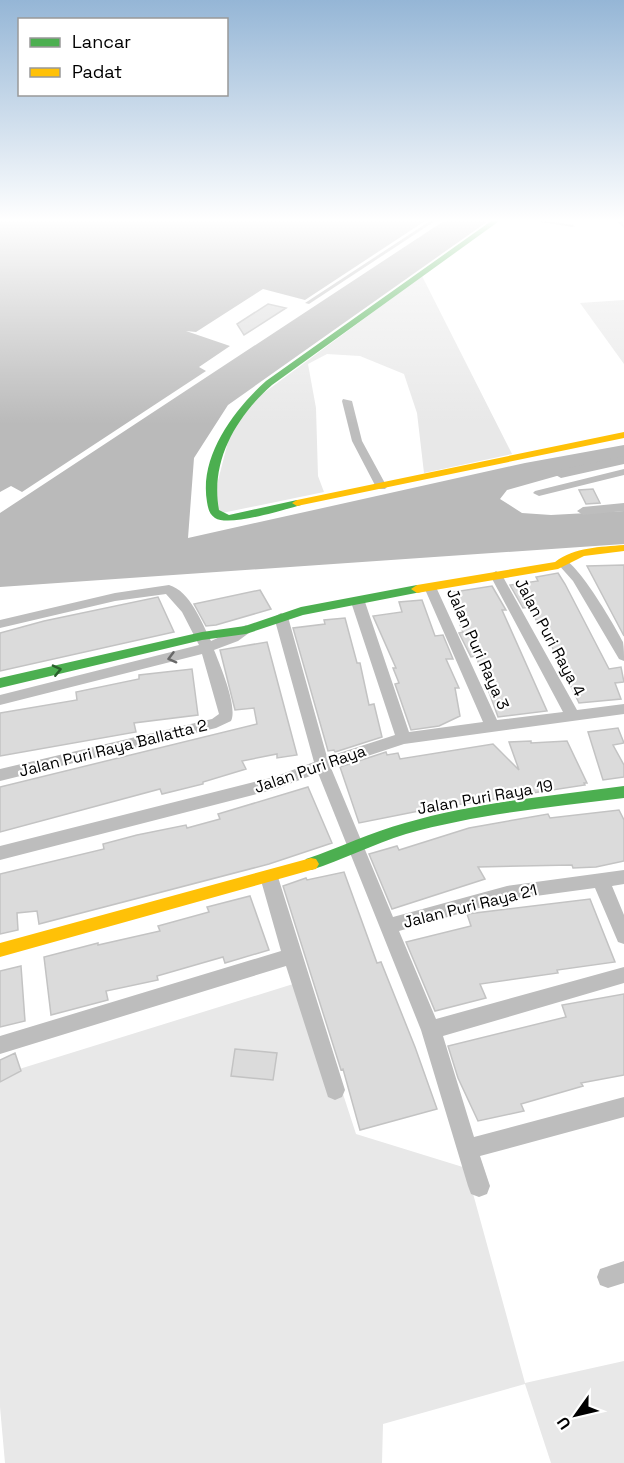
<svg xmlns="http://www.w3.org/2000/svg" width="624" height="1463" font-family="'Space Grotesk',sans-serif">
<rect width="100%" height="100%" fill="#fff"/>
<path fill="#e8e8e8" d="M422,276L512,454L424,473L417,413L404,374L360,356L327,354L308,364L316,408L318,476L324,492L222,513L212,504L231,430L261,395Z
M624,300V364L580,303Z
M306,980L356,1134L466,1168L525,1383L624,1361V1463H551L525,1384L383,1424L382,1463H5L0,1407V1075Z"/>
<path fill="#bababa" d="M0,219H428L305,300L263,289L196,332L186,331L230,346L199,367L206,371L22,492L11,486L0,492Z
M447,219H491L228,405L194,458L188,538L525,463L624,445V457L507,490L500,499L522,513L551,515L624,511V544L0,587V513Z"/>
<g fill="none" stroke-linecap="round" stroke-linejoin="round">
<path fill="#bababa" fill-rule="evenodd" d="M624,456V464L561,478L554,474L556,471Z"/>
</g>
<path fill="#dbdbdb" stroke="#c3c3c3" stroke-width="1.5" d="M268,304L286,308L244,335L237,324Z
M593,489L600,503L586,504L579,490Z
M624,565V636L587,566Z
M558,573L565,584L609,669L621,667L624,682L615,683L621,699L579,703L539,620H536L531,607L523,608L510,585L538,581L536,577Z
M492,586L506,610H502L547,711L498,717L476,656L471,657L459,633L463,632L447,593Z
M260,590L271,609L216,625L206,626L194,604Z
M158,597L174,632L0,671V633L44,621Z
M422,600L435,636L443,635L453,659H446L459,688H455L460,716L439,726L411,730L395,684L399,683L393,668H396L373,616L402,612L399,602Z
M345,618L357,663H360L369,705L374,704L382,737L335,752L334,750L328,751L293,628L325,624L324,620Z
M267,642L297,755L277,758V754L242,761L246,769L203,782V784L162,794L160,789L0,832V787L257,724L254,708L235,710L220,650Z
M192,669L198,715L134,723L136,732L0,756V713L77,700L76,692L139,679V675Z
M618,728L624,743L613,745L624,765V777L603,780L588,732Z
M531,741V743L567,741L587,783H584L585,785L429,809L359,823L340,767L386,752L387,755L398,753L400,759L493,744L519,770L509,742Z
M308,787L332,843L269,864L39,924L37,911L17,913L18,930L0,934V874L104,849L103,844L137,835L186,825L187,828L220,819L218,814Z
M619,810L624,820V861L596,867L573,868L572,865L478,867L485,879L392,909L369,854L397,846L399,850L469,828L548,814L550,818Z
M344,872L377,963L381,962L415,1047L437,1109L360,1130L343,1069L341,1070L283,886L306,878L307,880Z
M250,896L269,950L225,963L223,957L157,976L158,980L106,991L108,1000L51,1015L44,957L98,943V945L160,931L158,926L209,912L207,907Z
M590,899L615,962L557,970L558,973L480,984L486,998L435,1011L406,942L471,926L467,914Z
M21,966L25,1021L0,1027V971Z
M624,994V1075L581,1083L583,1086L521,1104L524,1111L478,1121L458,1078L448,1046L566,1017L562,1005Z
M235,1049L277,1053L273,1080L231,1076Z
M15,1053L21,1071L0,1082V1060Z"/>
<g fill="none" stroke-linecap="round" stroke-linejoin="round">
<path fill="#bdbdbd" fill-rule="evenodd" d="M433,219H438L309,304L305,303Z
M534,219L573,225L575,226L573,227L521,219Z"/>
<path fill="#bdbdbd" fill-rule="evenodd" d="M615,219H622L624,228Z
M343,399L352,401L362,441L387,487L385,489H377L352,441L342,401Z
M624,469V475L539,496L533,493L535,491Z
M624,503V511L583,515L577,511L583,507Z
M563,559C578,563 615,626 623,642C624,648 624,655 624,661L619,659L573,581L557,563Z
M496,571L502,575L577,710L624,704V714L404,744L331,768L393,917L507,886L624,870V884L612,886L624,915V944L618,942L595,888L507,900L399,931L436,1019L624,967V983L443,1036L474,1137L624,1097V1117L480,1156L490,1186L487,1194L479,1197L471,1194L468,1186L421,1030L318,773L276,789L0,860V846L274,777L314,762L274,617L281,613L288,617L327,757L395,735L351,602L358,598L365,602L409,732L483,722L424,587L430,583L436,587L497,720L563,712L490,575Z
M169,585C190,591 202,623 211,641L246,625L253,630L238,641L214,650C220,665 238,707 231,721L216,728L0,781V769L212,719L219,714L202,654L0,705V695L199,645L182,612L166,594L115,601L0,628V620L115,593Z
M269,870L275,872L278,877L345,1090L342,1097L335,1100L328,1097L286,966L0,1054V1036L281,951L260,877L263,872Z
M624,1261V1283L608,1288L600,1285L597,1277L600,1269Z"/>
<path fill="#4caf50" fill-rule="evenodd" d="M494,219H502L272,385C236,417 210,461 219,510L229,515L297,500L301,501V505C283,510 229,527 215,518C209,514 208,508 207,502C199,456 234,410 266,381Z
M417,585L421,586L423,589L421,592L303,615L246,634L202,640L0,688V678L202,632L245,626L301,607Z
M624,786V798C551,807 476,814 406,834C373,844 343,860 311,870L306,869L303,864L306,859C339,848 371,832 405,823C476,802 551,796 624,786Z"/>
<path fill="#ffc107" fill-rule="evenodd" d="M624,432V438L297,506L292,503L297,500Z
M624,545V551L584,556L558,569L417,593L411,589L417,585L555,562C575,547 600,547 624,545Z
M311,858L316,859L319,864L316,869L311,870L0,957V943Z"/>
</g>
<defs><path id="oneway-chevron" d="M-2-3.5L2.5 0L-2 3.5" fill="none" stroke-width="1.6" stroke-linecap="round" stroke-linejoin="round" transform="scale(1.5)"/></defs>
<use stroke="#686868" href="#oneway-chevron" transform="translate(172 658) rotate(165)"/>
<use stroke="#2a602c" href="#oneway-chevron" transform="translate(57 670) rotate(-13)"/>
<linearGradient id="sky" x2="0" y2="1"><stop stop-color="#95b6d6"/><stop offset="0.52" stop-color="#fff"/><stop offset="1" stop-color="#fff" stop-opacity="0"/></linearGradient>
<rect width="624" height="424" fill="url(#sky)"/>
<g text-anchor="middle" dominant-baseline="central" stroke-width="4.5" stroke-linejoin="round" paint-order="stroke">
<g font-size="16" fill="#000" stroke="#fff">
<text transform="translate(550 637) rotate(62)">Jalan Puri Raya 4</text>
<text transform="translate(478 649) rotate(66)">Jalan Puri Raya 3</text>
<text transform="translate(113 748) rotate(-14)">Jalan Puri Raya Ballatta 2</text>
<text transform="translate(310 769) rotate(-19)">Jalan Puri Raya</text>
<text transform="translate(485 797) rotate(-10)">Jalan Puri Raya 19</text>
<text transform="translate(470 906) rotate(-14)">Jalan Puri Raya 21</text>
</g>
</g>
<rect x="18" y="18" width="210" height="78" fill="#ffffff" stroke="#999999" stroke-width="1.5"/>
<rect x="30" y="38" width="30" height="9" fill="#4caf50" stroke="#999999" stroke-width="1.5"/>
<text x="72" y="48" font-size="18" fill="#000000">Lancar</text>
<rect x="30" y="68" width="30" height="9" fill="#ffc107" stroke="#999999" stroke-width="1.5"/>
<text x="72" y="78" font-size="18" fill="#000000">Padat</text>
<g transform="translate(576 1415) rotate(236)" stroke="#ffffff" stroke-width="4.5" paint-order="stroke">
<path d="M0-4.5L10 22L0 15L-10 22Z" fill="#000000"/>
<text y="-9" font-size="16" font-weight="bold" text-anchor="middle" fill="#000000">U</text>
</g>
</svg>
